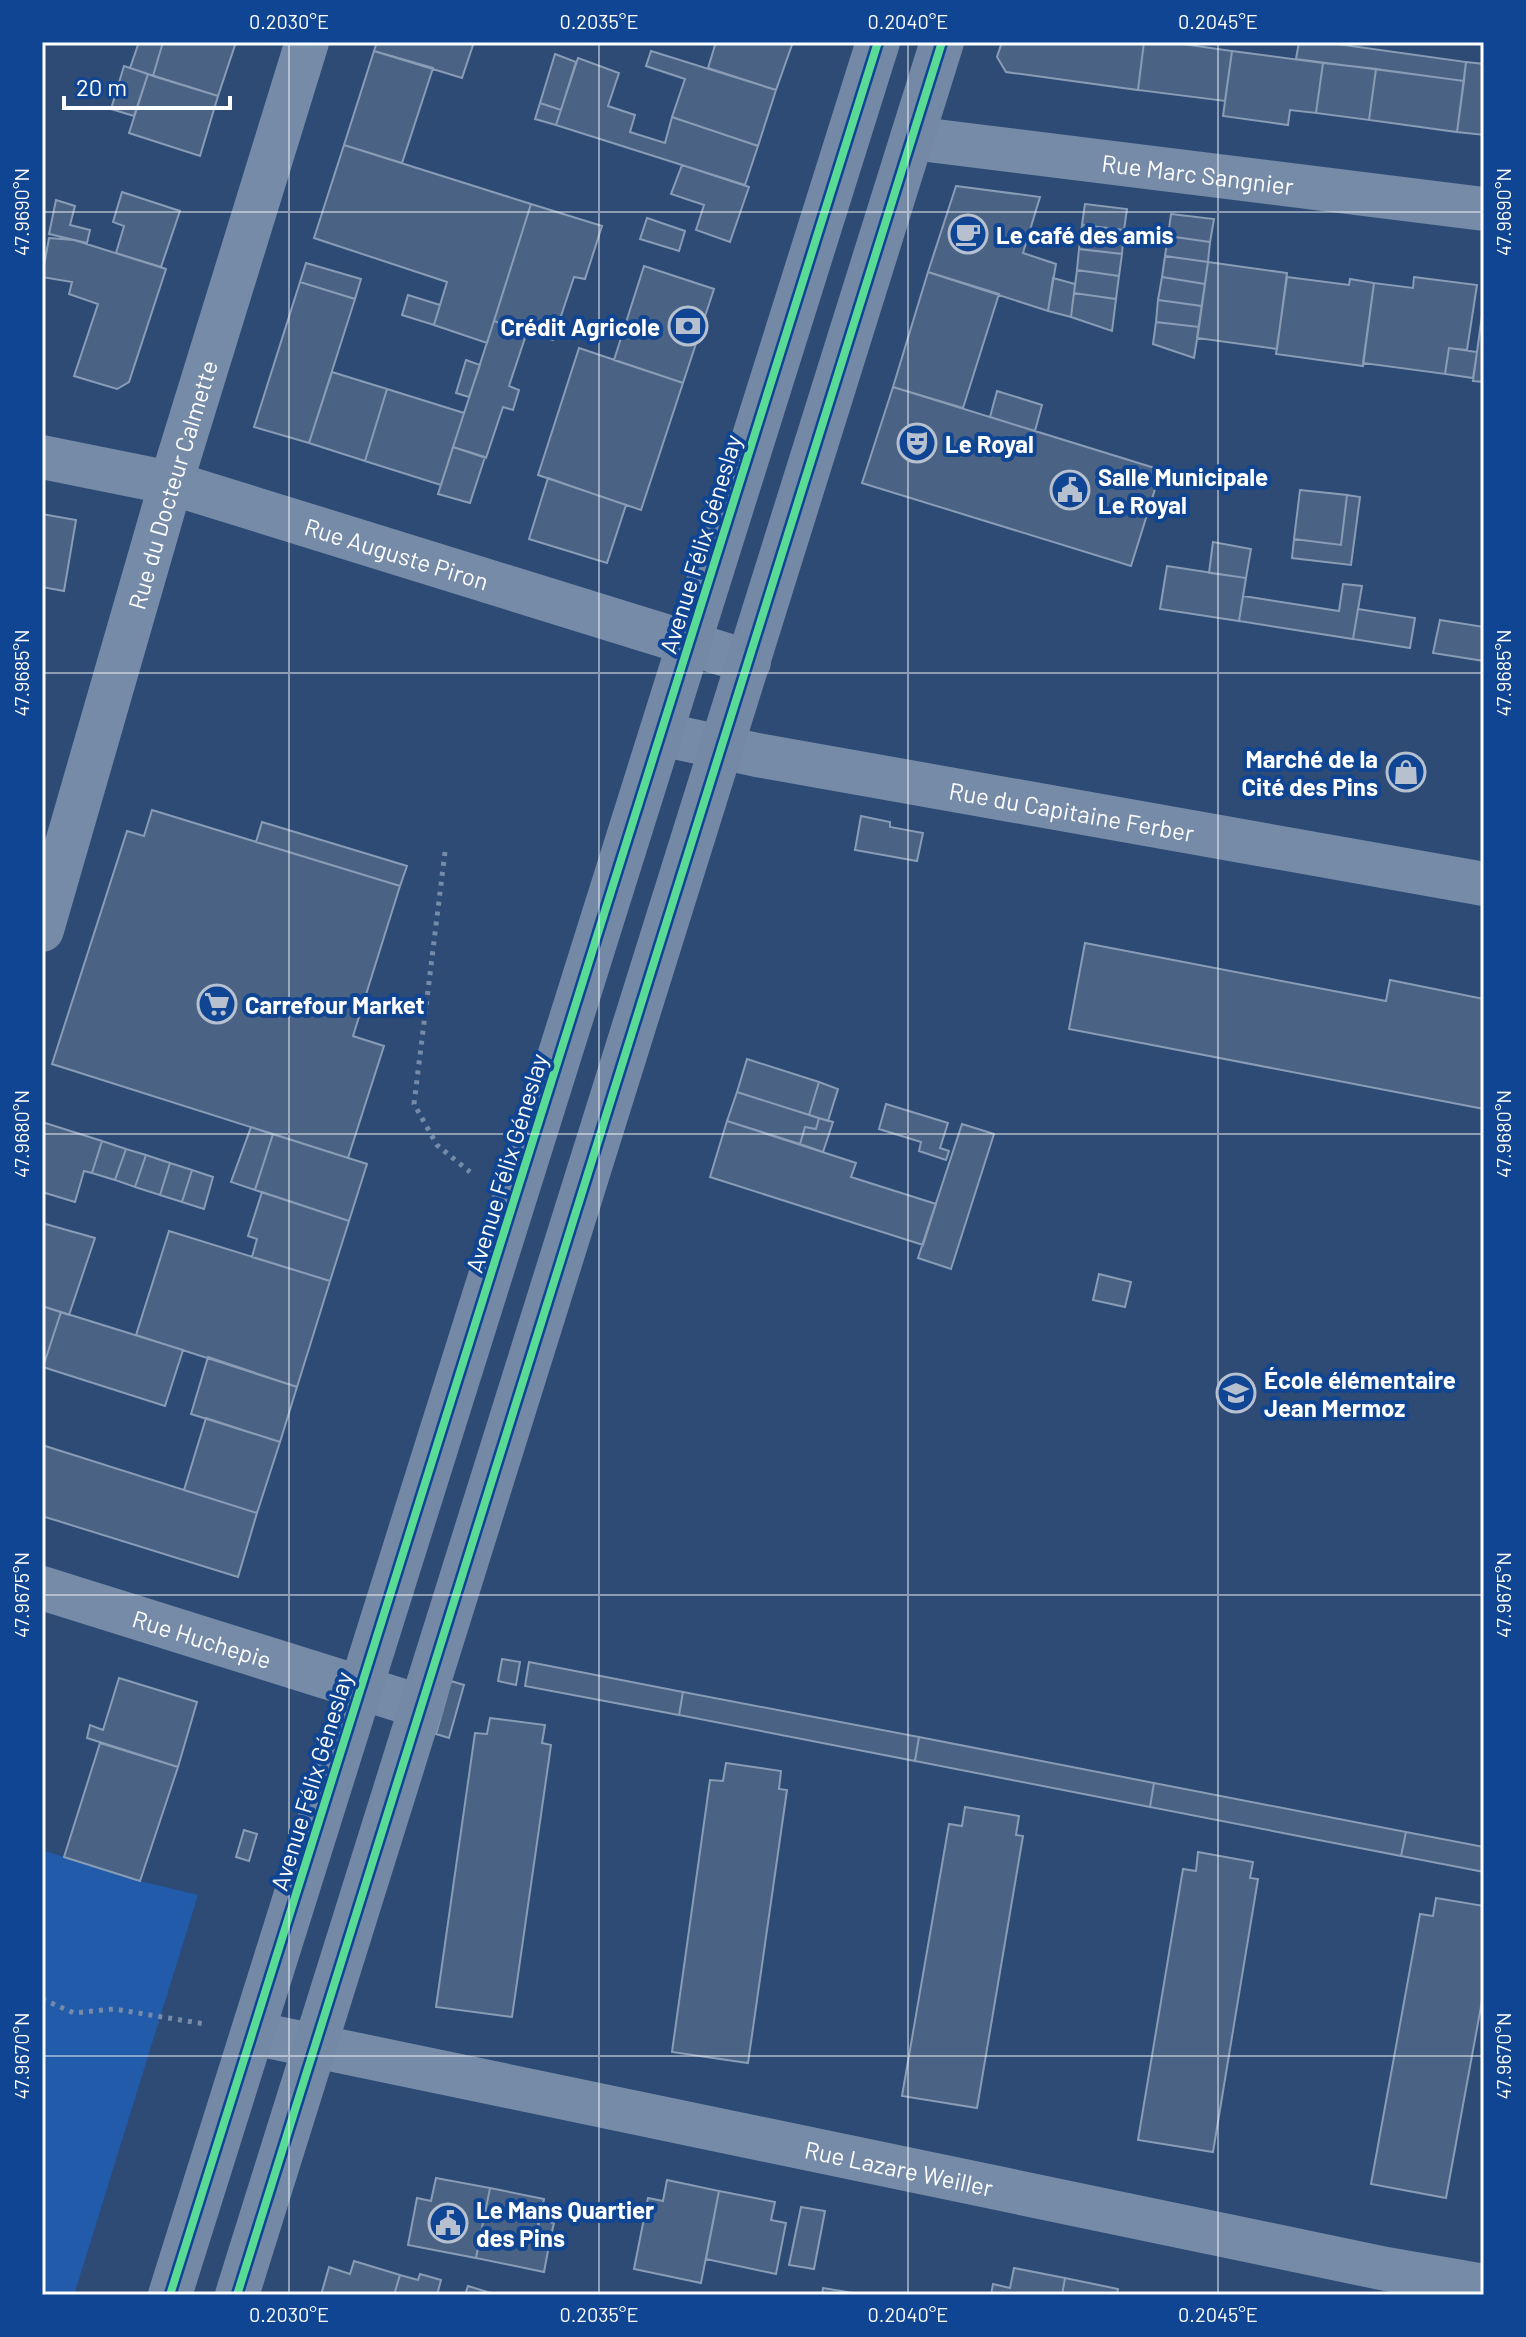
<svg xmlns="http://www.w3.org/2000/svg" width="1526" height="2337" font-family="Barlow,sans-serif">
<rect width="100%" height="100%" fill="#2d4b75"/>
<path fill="#225baa" d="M42,1850L140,1881L198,1895L74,2295H42Z"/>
<path fill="#4a6284" stroke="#899cb6" stroke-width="2" d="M139,42H163L153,76L130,68Z
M163,42H236L218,96L153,76Z
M377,42H474L462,78L374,51Z
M716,42H793L776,90L708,68Z
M1002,42H1144L1138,90L1006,72L997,57Z
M1144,42H1169L1232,51L1225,101L1138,90Z
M1299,42H1323L1466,62L1464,81L1296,59Z
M374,51L433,68L402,163L344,145Z
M651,51L776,90L758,146L672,117L685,79L646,66Z
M1232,51L1323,63L1316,113L1290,110L1288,125L1223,116Z
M555,54L576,62L561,110L540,103Z
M578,58L619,73L608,106L635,115L630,132L665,143L672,117L758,146L745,185L556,125Z
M1466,62L1484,64V135L1457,132Z
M1323,63L1376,69L1369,120L1316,113Z
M124,66L148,74L134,116L111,109Z
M1376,69L1464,81L1457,132L1369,120Z
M148,74L218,96L200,156L129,133Z
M540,103L561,110L556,125L535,119Z
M344,145L531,204L487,343L434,325L447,282L314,238Z
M682,165L749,187L730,242L696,230L704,205L671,194Z
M956,186L1040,197L1023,253L1056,264L1048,311L928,272Z
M122,192L180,211L161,267L116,253L124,226L113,222Z
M56,200L75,206L70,225L90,230L87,243L49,234Z
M531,204L602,226L585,279L574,277L553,340L494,321Z
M1085,204L1127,209L1124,230L1082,225Z
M1171,214L1214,219L1210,242L1168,236Z
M647,218L685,231L679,251L640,239Z
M1082,225L1124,230L1122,254L1079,249Z
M1168,236L1210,242L1208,262L1165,256Z
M49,238L74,240L166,269L129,382L117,389L74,376L98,304L69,294L72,282L42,277Z
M1079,249L1122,254L1119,276L1077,270Z
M1165,256L1208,262L1205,284L1162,277Z
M1208,262L1287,273L1277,349L1197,338Z
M306,263L361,279L355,299L300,282Z
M644,266L714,289L683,383L614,360Z
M1077,270L1119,276L1116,299L1074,293Z
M928,272L999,294L963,408L893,387Z
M1162,277L1205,284L1202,306L1158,300Z
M1287,277L1349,285L1350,279L1374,283L1363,366L1276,354Z
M1414,277L1477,285L1467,350L1449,348L1445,374L1363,363L1374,283L1413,288Z
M1053,278L1075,284L1071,317L1048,311Z
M300,282L355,299L309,443L254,427Z
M1074,293L1116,299L1112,331L1071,317Z
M408,295L440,305L434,325L402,315Z
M1158,300L1202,306L1199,327L1156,322Z
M1484,301V382L1473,381Z
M494,321L527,332L509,386L519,390L513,410L503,407L486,458L453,447Z
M1156,322L1199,327L1194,358L1153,344Z
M579,348L683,383L641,510L538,475Z
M1449,348L1477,352L1473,378L1445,374Z
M466,360L480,365L469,397L456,393Z
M332,372L387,389L365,461L309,443Z
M893,387L1161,470L1131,566L862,483Z
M387,389L464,413L441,485L365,461Z
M997,391L1042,405L1035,431L990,417Z
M453,447L485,457L470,503L438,494Z
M548,478L626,505L607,563L529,539Z
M1300,490L1347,495L1341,545L1294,539Z
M1347,495L1360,497L1351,565L1292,558L1294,539L1341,545Z
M42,514L76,520L64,591L42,587Z
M1213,542L1251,549L1246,578L1209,573Z
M1167,566L1246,578L1239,621L1160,609Z
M1343,584L1362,586L1353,639L1239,621L1243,596L1339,611Z
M1358,609L1415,618L1410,648L1353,639Z
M1440,620L1484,627V661L1433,653Z
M152,810L400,886L353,1036L384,1046L348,1158L52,1064L127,831L144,836Z
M861,816L890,822V827L923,833L917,861L855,850Z
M262,822L407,866L400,886L256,842Z
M1085,943L1386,1001L1390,980L1484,999V1109L1069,1029Z
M747,1059L819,1082L809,1115L737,1092Z
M819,1082L838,1089L828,1121L809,1115Z
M737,1092L819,1118L816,1129L805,1127L800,1144L727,1121Z
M886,1104L948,1123L940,1148L949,1151L946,1160L919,1151L921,1142L879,1129Z
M819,1118L833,1122L823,1152L800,1144L805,1127L816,1129Z
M727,1121L856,1163L851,1177L936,1204L923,1245L710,1177Z
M42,1122L102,1141L92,1173L84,1171L75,1202L42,1192Z
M962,1124L994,1134L951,1269L918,1258Z
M251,1127L273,1134L255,1190L231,1182Z
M273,1134L367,1164L349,1221L255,1190Z
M102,1141L126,1149L115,1180L92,1173Z
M126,1149L146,1155L135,1187L115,1180Z
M146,1155L170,1163L160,1195L135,1187Z
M170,1163L192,1170L182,1202L160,1195Z
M192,1170L213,1177L204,1209L182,1202Z
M262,1192L349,1221L330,1281L252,1257L257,1239L248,1236Z
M42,1223L95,1238L69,1315L42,1306Z
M169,1231L330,1281L297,1387L136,1335Z
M1099,1274L1131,1282L1125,1307L1093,1300Z
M42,1306L61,1312L43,1367H42Z
M61,1312L183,1350L165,1406L43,1367Z
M208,1357L297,1387L280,1442L191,1414Z
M206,1418L280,1442L257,1513L184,1490Z
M42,1445L257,1513L238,1577L42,1516Z
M502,1659L520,1662L516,1685L498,1681Z
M529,1662L683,1692L679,1715L525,1686Z
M119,1678L197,1702L178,1767L87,1738L90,1725L103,1730Z
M451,1681L464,1685L449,1738L436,1734Z
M683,1692L919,1737L915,1761L679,1715Z
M490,1718L545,1725L542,1743L551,1745L512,2017L436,2007L475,1733L487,1734Z
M919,1737L1154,1783L1150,1807L915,1761Z
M100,1743L178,1767L140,1881L64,1857Z
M726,1763L781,1771L779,1789L787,1790L748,2063L672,2052L710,1780L723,1781Z
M1154,1783L1406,1832L1401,1856L1150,1807Z
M965,1807L1019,1816L1016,1835L1023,1836L977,2108L902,2096L949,1824L962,1826Z
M244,1830L257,1834L249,1861L236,1857Z
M1406,1832L1484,1847V1872L1401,1856Z
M1198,1852L1253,1862L1250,1878L1258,1879L1213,2152L1138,2140L1183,1869L1196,1871Z
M1436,1898L1484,1906V1990L1446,2198L1371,2184L1420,1914L1433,1916Z
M436,2178L490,2188L476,2258L408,2245L417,2198L431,2201Z
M667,2180L719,2191L701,2283L634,2269L648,2198L663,2201Z
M490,2188L544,2199L536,2237L550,2240L544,2272L476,2258Z
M719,2191L775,2202L771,2220L786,2223L776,2274L706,2259Z
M801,2207L825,2211L814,2269L789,2265Z
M539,2220L554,2223L550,2240L536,2237Z
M354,2261L400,2275L394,2295H321L329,2267L350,2274Z
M1014,2268L1065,2278L1062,2295H991L993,2284L1010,2288Z
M420,2274L441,2280L437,2295H394L400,2275L418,2280Z
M1065,2278L1118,2289L1117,2295H1062Z
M468,2286L491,2293L490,2295H465Z
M823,2288L865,2295H822Z"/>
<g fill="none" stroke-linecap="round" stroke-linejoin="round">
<path stroke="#758ba8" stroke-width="5" stroke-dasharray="4 6" stroke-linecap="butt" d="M445,852L414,1104L437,1145L470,1172
M42,1999L74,2013L114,2009L205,2024"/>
<g stroke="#758ba8" stroke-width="44">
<path id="s1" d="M912,138L1484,209"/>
<path id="s2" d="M42,457L171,483L749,662"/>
<path id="s3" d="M661,734L757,755L1484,884"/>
<path id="s4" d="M42,930L171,483L307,42"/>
<path id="s5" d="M42,1588L422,1707"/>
<path id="s6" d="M253,2033L1386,2269L1484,2286"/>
</g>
<path stroke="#7489a6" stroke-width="44" d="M170,2295L878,42
M237,2295L942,42"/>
<defs>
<path id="cycleway" d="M170,2295L878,42
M237,2295L942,42"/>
</defs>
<use href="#cycleway" stroke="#0f4593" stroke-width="13"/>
<use href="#cycleway" stroke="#5adb95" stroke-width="8"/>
</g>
<path fill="none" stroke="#fff" stroke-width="2" stroke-opacity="0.45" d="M289,42V2295M599,42V2295M908,42V2295M1218,42V2295M42,212H1484M42,673H1484M42,1134H1484M42,1595H1484M42,2056H1484"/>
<defs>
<symbol id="cafe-ring" viewBox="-11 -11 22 22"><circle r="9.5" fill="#0f4593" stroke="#b6c0cf" stroke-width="1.5"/><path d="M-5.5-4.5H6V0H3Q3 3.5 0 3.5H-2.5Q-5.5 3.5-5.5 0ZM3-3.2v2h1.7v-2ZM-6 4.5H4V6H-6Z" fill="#b6c0cf"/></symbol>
<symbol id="bank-ring" viewBox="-11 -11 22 22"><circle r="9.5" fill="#0f4593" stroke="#b6c0cf" stroke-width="1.5"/><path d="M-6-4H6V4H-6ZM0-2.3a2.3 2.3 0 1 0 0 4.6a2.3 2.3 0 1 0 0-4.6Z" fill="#b6c0cf"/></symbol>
<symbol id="theatre-ring" viewBox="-11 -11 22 22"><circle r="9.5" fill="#0f4593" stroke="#b6c0cf" stroke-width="1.5"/><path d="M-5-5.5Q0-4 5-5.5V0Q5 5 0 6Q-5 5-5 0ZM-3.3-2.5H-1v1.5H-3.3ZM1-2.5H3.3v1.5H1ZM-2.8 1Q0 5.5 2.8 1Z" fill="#b6c0cf"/></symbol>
<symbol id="civic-ring" viewBox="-11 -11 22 22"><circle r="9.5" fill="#0f4593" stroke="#b6c0cf" stroke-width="1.5"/><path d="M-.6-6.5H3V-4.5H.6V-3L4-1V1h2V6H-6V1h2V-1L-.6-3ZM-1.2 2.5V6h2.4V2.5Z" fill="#b6c0cf"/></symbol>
<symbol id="shop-ring" viewBox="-11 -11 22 22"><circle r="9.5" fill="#0f4593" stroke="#b6c0cf" stroke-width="1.5"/><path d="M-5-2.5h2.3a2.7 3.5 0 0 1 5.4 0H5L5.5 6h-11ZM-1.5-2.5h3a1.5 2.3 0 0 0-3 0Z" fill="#b6c0cf"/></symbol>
<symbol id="supermarket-ring" viewBox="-11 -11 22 22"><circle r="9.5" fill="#0f4593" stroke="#b6c0cf" stroke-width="1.5"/><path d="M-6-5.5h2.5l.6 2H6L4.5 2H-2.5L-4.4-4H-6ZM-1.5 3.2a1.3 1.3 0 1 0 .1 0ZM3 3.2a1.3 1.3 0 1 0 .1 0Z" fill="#b6c0cf"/></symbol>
<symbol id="school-ring" viewBox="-11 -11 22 22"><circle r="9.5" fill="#0f4593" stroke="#b6c0cf" stroke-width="1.5"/><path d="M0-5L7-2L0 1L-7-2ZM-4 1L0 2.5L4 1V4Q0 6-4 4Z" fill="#b6c0cf"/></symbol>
</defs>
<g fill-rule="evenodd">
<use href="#cafe-ring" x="946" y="212" width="44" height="44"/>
<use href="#bank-ring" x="666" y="304" width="44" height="44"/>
<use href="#theatre-ring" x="895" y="421" width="44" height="44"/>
<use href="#civic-ring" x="1048" y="468" width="44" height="44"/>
<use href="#shop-ring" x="1384" y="750" width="44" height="44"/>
<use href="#supermarket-ring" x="195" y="982" width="44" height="44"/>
<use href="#school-ring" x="1214" y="1371" width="44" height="44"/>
<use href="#civic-ring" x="426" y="2201" width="44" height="44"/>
</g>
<g text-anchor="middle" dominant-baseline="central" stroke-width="8" stroke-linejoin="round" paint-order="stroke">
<g font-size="24" fill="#fff" stroke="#0f4593">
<text stroke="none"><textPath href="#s1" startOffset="288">Rue Marc Sangnier</textPath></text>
<text stroke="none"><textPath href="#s4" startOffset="464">Rue du Docteur Calmette</textPath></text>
<text transform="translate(700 544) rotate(-73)">Avenue Félix Géneslay</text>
<text stroke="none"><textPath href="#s2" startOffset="368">Rue Auguste Piron</textPath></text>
<text stroke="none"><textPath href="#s3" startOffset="418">Rue du Capitaine Ferber</textPath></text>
<text transform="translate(506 1163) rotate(-73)">Avenue Félix Géneslay</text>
<text stroke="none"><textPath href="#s5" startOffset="168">Rue Huchepie</textPath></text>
<text transform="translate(311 1781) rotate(-73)">Avenue Félix Géneslay</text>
<text stroke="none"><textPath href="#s6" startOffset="660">Rue Lazare Weiller</textPath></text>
</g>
<g font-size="24" font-weight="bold" fill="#fff" stroke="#0f4593" text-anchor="start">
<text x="996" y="234">Le café des amis</text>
<text x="660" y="326" text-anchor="end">Crédit Agricole</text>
<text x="945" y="443">Le Royal</text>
<text x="1098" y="476">Salle Municipale<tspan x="1098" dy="28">Le Royal</tspan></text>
<text x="1378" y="758" text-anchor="end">Marché de la<tspan x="1378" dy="28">Cité des Pins</tspan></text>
<text x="245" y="1004">Carrefour Market</text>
<text x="1264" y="1379">École élémentaire<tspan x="1264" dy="28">Jean Mermoz</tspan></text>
<text x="476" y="2209">Le Mans Quartier<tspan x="476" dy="28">des Pins</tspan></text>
</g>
</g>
<rect width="1526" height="2337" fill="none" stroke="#0f4593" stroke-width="88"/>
<path d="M64 96v12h166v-12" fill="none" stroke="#ffffff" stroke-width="4"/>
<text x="76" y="96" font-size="24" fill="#ffffff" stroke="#0f4593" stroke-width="6" paint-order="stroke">20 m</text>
<rect x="44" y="44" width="1438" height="2249" fill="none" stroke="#fff" stroke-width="3"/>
<g font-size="20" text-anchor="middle" fill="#fff">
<text x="289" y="29">0.2030°E</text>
<text x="599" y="29">0.2035°E</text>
<text x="908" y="29">0.2040°E</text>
<text x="1218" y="29">0.2045°E</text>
<text transform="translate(22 212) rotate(-90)" y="7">47.9690°N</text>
<text transform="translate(1504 212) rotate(-90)" y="7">47.9690°N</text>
<text transform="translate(22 673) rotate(-90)" y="7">47.9685°N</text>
<text transform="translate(1504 673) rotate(-90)" y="7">47.9685°N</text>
<text transform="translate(22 1134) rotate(-90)" y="7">47.9680°N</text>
<text transform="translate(1504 1134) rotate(-90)" y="7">47.9680°N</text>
<text transform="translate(22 1595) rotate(-90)" y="7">47.9675°N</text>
<text transform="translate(1504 1595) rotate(-90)" y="7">47.9675°N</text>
<text transform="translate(22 2056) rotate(-90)" y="7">47.9670°N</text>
<text transform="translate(1504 2056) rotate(-90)" y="7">47.9670°N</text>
<text x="289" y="2322">0.2030°E</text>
<text x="599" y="2322">0.2035°E</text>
<text x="908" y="2322">0.2040°E</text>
<text x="1218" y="2322">0.2045°E</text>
</g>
</svg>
